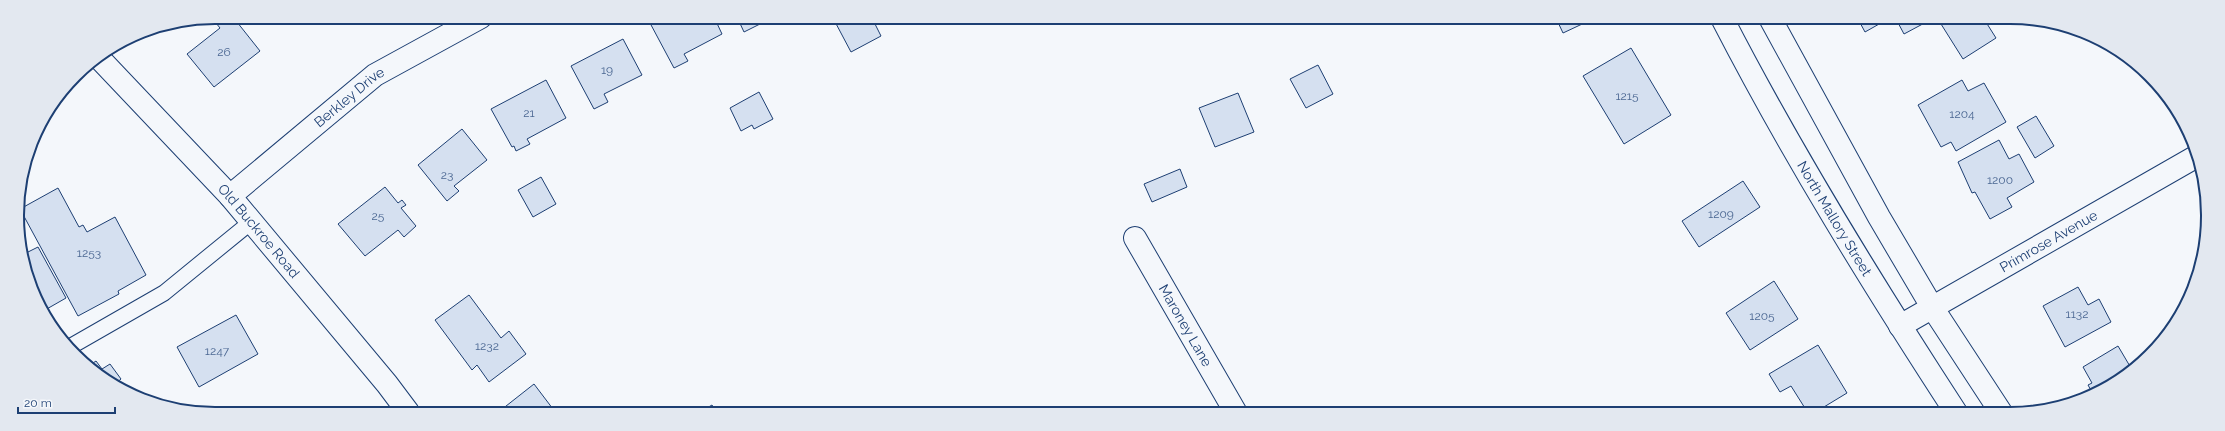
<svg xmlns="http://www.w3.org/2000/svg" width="2225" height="431" font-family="Raleway,sans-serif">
<rect width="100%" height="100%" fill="#f4f7fb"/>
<path fill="#d5e0f0" stroke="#1d3f73" d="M223,17H233L260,51L214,87L187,54L220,28L216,23Z
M285,17H300L291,24Z
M661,17H714L722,34L684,54L688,61L674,68L650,23Z
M737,17L772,18L744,32Z
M833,18H872L881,36L851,52Z
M1556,18H1595L1563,33Z
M1858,19H1888L1865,32Z
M1896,19H1932L1904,34Z
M1949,19H1984L1996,38L1963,59L1941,24Z
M623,39L642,75L604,94L608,102L594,109L571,66Z
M1631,48L1671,115L1624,144L1583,76Z
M1318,65L1333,94L1306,108L1290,79Z
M2145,76L2156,85L2152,87Z
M546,80L566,118L527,139L530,144L516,151L514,146L512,147L491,109Z
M1962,80L1968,91L1984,83L2006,122L1956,151L1951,142L1941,147L1918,105Z
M759,92L773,119L754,129L752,125L741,131L730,108Z
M1238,93L1254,132L1215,147L1199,108Z
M2036,116L2054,146L2035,158L2017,127Z
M462,129L487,160L454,186L459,191L447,201L418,165Z
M1999,140L2009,159L2019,154L2034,182L2007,198L2012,207L1990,219L1975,192L1972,193L1958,162Z
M1180,169L1187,187L1152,202L1144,184Z
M541,177L556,204L533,217L518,190Z
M1743,181L1760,207L1699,247L1682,221Z
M385,187L398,203L402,200L406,205L401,208L416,226L404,237L398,230L365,256L338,224Z
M58,188L79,227L83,225L87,232L115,217L146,275L118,291L119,294L78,316L20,209Z
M38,247L66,298L45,310L28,280L24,254Z
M1774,281L1798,319L1750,350L1726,313Z
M2078,287L2088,305L2099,299L2111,322L2065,347L2043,306Z
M469,295L501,338L509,331L526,354L489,382L477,365L472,370L435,320Z
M236,315L258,354L199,387L177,347Z
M1818,345L1847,393L1814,413H1808L1791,386L1780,392L1769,374Z
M2118,346L2131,368L2093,394L2088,385L2092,383L2083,367Z
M96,361L102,369L110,364L121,379L115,384L90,365Z
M534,384L556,413H503L501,410Z
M712,405L717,413H698Z
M591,408L595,413H584Z
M1792,408L1796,413H1784Z"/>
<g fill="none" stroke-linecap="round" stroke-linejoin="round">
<defs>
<path id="lane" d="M68,348L164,293L251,222"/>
<g id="street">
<path id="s1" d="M230,196L375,75L481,17"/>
<path id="s2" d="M1135,238L1236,413"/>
<path id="s3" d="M1900,326L2197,156"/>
</g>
<g id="secondary">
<path id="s4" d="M1722,18C1792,154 1873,285 1957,414"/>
<path d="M1770,18L1879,217L1932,307L2002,414"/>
<path id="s5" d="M100,59L230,196L387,384L408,412"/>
</g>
</defs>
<use href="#lane" stroke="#1d3f73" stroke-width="17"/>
<use href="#street" stroke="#1d3f73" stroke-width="24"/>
<use href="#secondary" stroke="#1d3f73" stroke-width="24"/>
<use href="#lane" stroke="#f4f7fb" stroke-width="15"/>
<use href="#street" stroke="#f4f7fb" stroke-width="22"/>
<use href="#secondary" stroke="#f4f7fb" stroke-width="22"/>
</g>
<g text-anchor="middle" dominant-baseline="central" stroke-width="3" stroke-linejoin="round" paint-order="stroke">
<g font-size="12" fill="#4b6792">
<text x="224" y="52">26</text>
<text x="607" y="70">19</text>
<text x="1627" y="96">1215</text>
<text x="529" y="113">21</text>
<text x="1962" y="114">1204</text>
<text x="447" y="175">23</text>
<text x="2000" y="180">1200</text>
<text x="1721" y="214">1209</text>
<text x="378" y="216">25</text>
<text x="89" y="253">1253</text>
<text x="2077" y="314">1132</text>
<text x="1762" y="316">1205</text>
<text x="487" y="346">1232</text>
<text x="217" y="351">1247</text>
</g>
<g font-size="14" fill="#1d3f73" stroke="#f4f7fb">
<text stroke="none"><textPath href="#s1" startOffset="155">Berkley Drive</textPath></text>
<text stroke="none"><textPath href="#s4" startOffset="230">North Mallory Street</textPath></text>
<text stroke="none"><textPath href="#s5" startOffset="234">Old Buckroe Road</textPath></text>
<text stroke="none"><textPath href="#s3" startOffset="171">Primrose Avenue</textPath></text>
<text stroke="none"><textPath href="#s2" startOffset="101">Maroney Lane</textPath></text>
</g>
</g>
<path d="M0 0H2225V431H0ZM215 24H2010A191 191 0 0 1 2201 215V216A191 191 0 0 1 2010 407H215A191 191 0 0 1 24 216V215A191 191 0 0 1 215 24Z" fill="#e3e8f0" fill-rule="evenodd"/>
<path fill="none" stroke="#1d3f73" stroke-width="2" d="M215 24H2010A191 191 0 0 1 2201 215V216A191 191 0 0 1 2010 407H215A191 191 0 0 1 24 216V215A191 191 0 0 1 215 24Z"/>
<path d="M18 407v6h97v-6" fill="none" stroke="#1d3f73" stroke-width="2"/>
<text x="24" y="407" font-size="12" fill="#1d3f73" stroke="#f4f7fb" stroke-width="3" paint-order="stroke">20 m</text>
</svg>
